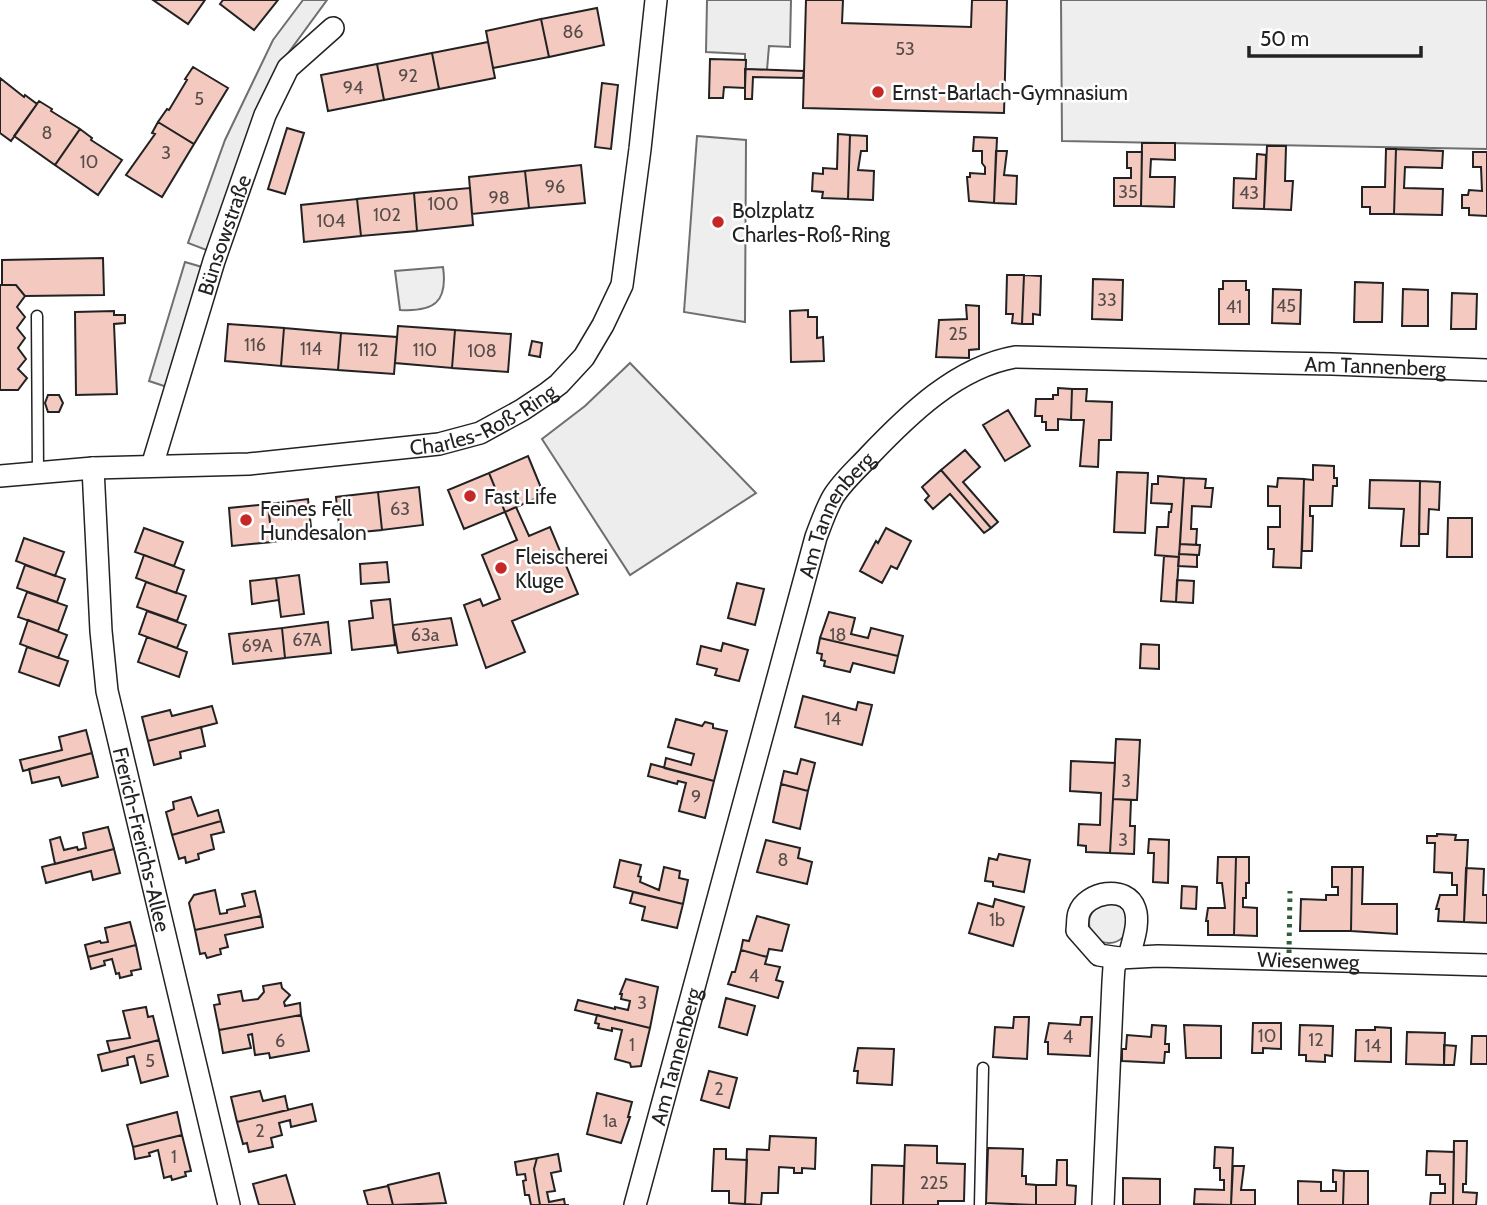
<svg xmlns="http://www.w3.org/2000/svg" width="1487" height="1205" font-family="Cabin,sans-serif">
<rect width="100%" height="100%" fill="#fff"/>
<path fill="#eee" stroke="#6f6f6f" stroke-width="2" d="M1061,0H1487V149L1062,141Z
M697,136L746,140L745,322L684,312Z
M443,267C448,302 434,312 400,310L395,271Z
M1089 923a20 20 0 1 1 40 0a20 20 0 1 1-40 0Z"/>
<path fill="#ededed" stroke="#6f6f6f" stroke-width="2" d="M303,0H327L289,52L260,107L209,251L188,243L225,140L273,40Z
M707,0H791L790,47L769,46L767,70L745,69V54L706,52Z
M185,262L202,267L167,387L149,381Z
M630,363L756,493L630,575L542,439L585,406Z"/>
<path fill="#f3c9c0" stroke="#222" stroke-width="2" d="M153,0H205L188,24Z
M223,0H278L254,30L220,4Z
M806,0H843L842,23L971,27L972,0H1007L1004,113L803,108Z
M597,8L604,45L549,57L541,19Z
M541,19L549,57L493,68L486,31Z
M488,42L495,78L439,89L432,53Z
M432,53L439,89L384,100L377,64Z
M710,59L746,60L745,88L724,87L723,98H709Z
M377,64L384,100L328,111L321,75Z
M193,67L228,88L194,144L158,122L167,109L169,110L187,80L185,79Z
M745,69L804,71L803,78L753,77L752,99H745Z
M0,78L24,97L25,95L37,104L11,141L0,133Z
M602,83L618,85L611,149L595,147Z
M39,101L52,109L51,111L80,129L55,165L14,136Z
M158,122L194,144L162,197L126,175L155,134L152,133Z
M287,128L304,133L285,194L268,189Z
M80,129L92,138L91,140L122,160L98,195L55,165Z
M838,134L850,135L848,199L822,198L823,192L812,191L813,173L823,174V168L837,169Z
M850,135L867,136V151H861L858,170L874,171L873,200L848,199Z
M974,137L997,138L994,203L969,201L967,177H970V173L985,174V167L982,163V151H973Z
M1142,143H1175V160L1151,159L1150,177H1175L1174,207L1141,206Z
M1267,146H1286L1285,181H1293L1291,210L1264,209Z
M1386,149H1396L1394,214H1370V207H1362V187H1385Z
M1396,149L1443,151L1442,168L1405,167L1404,188L1443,189L1442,215L1394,214Z
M996,151H1007L1004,175L1017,176L1016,204L994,203Z
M1127,152H1142L1141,206H1114V178H1131V168H1127Z
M1473,152H1487V216L1469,215V208H1462V195H1468L1469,190L1482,191L1481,167H1473Z
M1257,154L1266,155L1264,209L1233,208L1234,178L1256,179Z
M581,165L585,203L529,208L525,171Z
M525,171L529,208L472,214L469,177Z
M470,188L473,225L417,231L414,193Z
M414,193L417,231L361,236L357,199Z
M357,199L361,236L304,242L301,205Z
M103,258L104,295L25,296L16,285H2V260Z
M1007,275H1024L1022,324L1012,323L1013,314H1006Z
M1024,275L1041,276L1040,315L1033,314V324H1022Z
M1093,279L1123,280L1122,320L1092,319Z
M1223,281H1246V290H1249V324H1219V289H1223Z
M1355,282L1383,283L1382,322H1354Z
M0,285H16L25,296L17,307L25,317L17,328L25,338L18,348L26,359L18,369L27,378L18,390H0Z
M1273,289L1301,290L1300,324L1272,323Z
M1403,289L1428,290V326H1402Z
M1452,293L1477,294L1476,329H1451Z
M966,305L979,306V349L969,350V358L936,357L939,320L967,319Z
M808,310V317H817V338L823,337L824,361L791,362L790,311Z
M114,311V315H125V323L114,324L117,394L76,395L75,312Z
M228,324L284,328L281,366L225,361Z
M398,326L455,330L452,368L395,363Z
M284,328L341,333L338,370L281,366Z
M455,330L511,334L508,372L452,368Z
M341,333L397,337L394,374L338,370Z
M532,341L542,343L540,357L529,355Z
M1058,388L1072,389L1071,420L1058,419V430H1046V422H1042V416H1035L1036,399H1053V395H1058Z
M1072,389H1087L1086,401L1112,402L1111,440H1099L1098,467L1080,466L1084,420H1071Z
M48,395H59L63,403L59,412H48L45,403Z
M1008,410L1030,446L1005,461L983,425Z
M965,450L980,467L963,482L998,522L991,528L941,470Z
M528,456L544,495L505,512L489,473Z
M1313,465L1334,466V478H1337V486H1333L1332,506H1310V516H1313L1312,551H1302L1304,479L1313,480Z
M941,470L991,528L984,533L950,494L933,509L925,500L929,496L922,487Z
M1117,472L1148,473L1145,533L1114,532Z
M489,473L505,512L464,529L448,490Z
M1158,476L1184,478L1179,557L1155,555L1157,527H1168L1169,512H1171L1172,504L1151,503L1152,484H1158Z
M1184,478L1206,479L1205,488H1213L1211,507L1192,506L1191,529H1197L1196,545L1180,544Z
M1278,478L1304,479L1301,568L1273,567L1274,549H1268V527H1280V506H1268V486L1277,487Z
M1370,480L1420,481L1419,546H1401L1404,509L1369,508Z
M1420,481L1440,482L1439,510L1429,509L1428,534H1419Z
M419,487L423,525L382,530L378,492Z
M378,492L382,530L340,534L336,497Z
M308,499L312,537L272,542L268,504Z
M268,504L272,542L232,546L229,508Z
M516,507L529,536L550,527L578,594L512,621L525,652L486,668L464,605L480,599L483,606L500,599L482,555L517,540L505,512Z
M1448,518H1472V557H1447Z
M144,528L183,542L174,566L135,552Z
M886,528L911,541L897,569L891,566L882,583L860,571L876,541L878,543Z
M24,538L64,552L55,576L16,561Z
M1180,544L1200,545L1199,555L1179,554Z
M1179,554L1197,555V567L1178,566Z
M144,555L184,570L176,593L136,578Z
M1164,556L1179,557L1176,602L1161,601Z
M387,562L389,582L361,584L360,564Z
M25,565L65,579L57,602L17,588Z
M299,575L304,614L281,617L276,578Z
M276,578L279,600L252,604L250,581Z
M1177,580L1194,581L1193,603L1176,602Z
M146,582L186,596L177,621L137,607Z
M737,583L764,589L755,625L728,618Z
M27,592L67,606L58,631L18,617Z
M390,599L395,645L352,650L349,621L373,618L371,601Z
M147,611L186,625L177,648L139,634Z
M829,612L855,618L851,634L868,638L871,628L903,636L898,656L820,638Z
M451,618L457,645L398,653L393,625Z
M28,620L67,635L58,658L20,644Z
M328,622L331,653L285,658L282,628Z
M282,628L285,658L233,664L229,634Z
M147,637L187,652L179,677L138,662Z
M820,638L898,656L894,673L853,663L850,672L824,666L825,661L821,660L822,654L817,653Z
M723,643L748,650L739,681L715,675L717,669L697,664L701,646L721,651Z
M1141,644L1159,645V669L1140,668Z
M27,647L68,661L59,686L19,672Z
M803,696L856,710L858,702L872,705L862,745L795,727Z
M212,706L217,723L148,741L142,717L170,710L172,716Z
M676,719L702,726L705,722L713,724V728L727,731L714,781L664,768L666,758L691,765L694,754L668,747Z
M201,727L205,746L180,752L181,758L154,765L148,741Z
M86,730L92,753L23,771L20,760L62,750L59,737Z
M1116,739L1140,740L1137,800L1113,799Z
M92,753L98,777L62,786L59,777L32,783L29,769Z
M801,759L815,763L808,791L781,784L784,771L797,774Z
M1071,761L1115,763L1110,853L1086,852V846L1078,845L1079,824L1100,825L1101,793L1070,791Z
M651,764L714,781L705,818L679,811L686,783L678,781L677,784L648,776Z
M781,784L808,791L800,829L773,822Z
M191,797L198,816L218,810L221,821L172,835L166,812L174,809L173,802Z
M1113,799L1131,800L1130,826H1135L1134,854L1110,853Z
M221,821L224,832L211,835L214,849L198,854L199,859L186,863L185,857L179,859L172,835Z
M108,827L114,849L55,864L50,840L60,837L64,850L77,847L78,850L86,848L83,833Z
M1437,834L1456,835L1455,840H1468L1464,922L1438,921L1439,909H1436L1440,895H1457V885H1452V873L1434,872L1435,843H1427V836H1437Z
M1149,839L1169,840L1168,883L1153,882L1154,853H1148Z
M766,840L800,848L798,858L812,862L807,884L757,872Z
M114,849L120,873L93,880L91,871L46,883L42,867Z
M999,854L1030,860L1024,892L993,886V882L985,881L989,858L997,860Z
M1218,857H1236L1234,935H1208V921H1206L1208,908H1225L1222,883H1217Z
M1236,857H1249V883H1246V898H1243V907L1257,908V936L1234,935Z
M620,860L641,865L638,876L641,877L640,882L659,890L664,867L680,871L679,878L688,880L683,904L614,887Z
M1332,867H1352L1351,931H1300L1301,899L1326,900V895H1338V887H1332Z
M1352,867H1363L1362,904H1397V934L1351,931Z
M1466,868L1484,869L1483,895H1487V923L1464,922Z
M1182,886L1197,887L1196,909L1181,908Z
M215,890L220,914L227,913V910L245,906L242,894L255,891L261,916L195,930L189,903L194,895Z
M633,892L683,904L677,928L642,920L645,907L630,903Z
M995,899L1024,907L1013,946L969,933L978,903L993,907Z
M261,916L263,927L225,935L228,947L220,949L221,954L207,958L205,953L200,954L195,930Z
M757,916L789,925L782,951L769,949L767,957L741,950L743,940L749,941Z
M130,922L136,945L88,957L85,945L100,941L101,943L108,942L105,928Z
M136,945L141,969L131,971L132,975L120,978L119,973L116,974L112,959L104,961L105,965L91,969L88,957Z
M741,950L767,957L765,964L780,967L776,980L783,982L778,998L728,984L732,972H735Z
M626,979L658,987L650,1028L575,1010L578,1000L615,1009V1007L628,1010L630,1001L621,999L622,994H620Z
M281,983L282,988L290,995L284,1002L285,1006L300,1003L301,1015L219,1030L214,1005L220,1004L218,995L241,991L243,1001L258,999L264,992L263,986Z
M726,998L755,1006L747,1035L719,1027Z
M146,1007L148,1017L153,1016L159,1040L110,1052L107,1041L130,1038L123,1011Z
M301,1015L309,1051L270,1058L269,1053L255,1055L252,1034L248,1035L251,1048L223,1053L219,1030Z
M597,1015L650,1028L641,1066L631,1067L630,1063L615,1059L622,1030L612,1028V1031L598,1028L599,1024L595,1023Z
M1014,1017H1029L1027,1059L993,1057L995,1027L1013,1028Z
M1081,1017H1092L1090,1056L1048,1054V1042H1045L1049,1023L1080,1025Z
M1253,1023H1281V1049L1263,1048V1053H1252Z
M1152,1025L1166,1026L1165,1044H1169V1052H1165L1164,1063L1122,1061V1049H1126L1127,1035L1151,1037Z
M1184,1025L1221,1026V1058H1186Z
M1300,1025L1333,1026L1332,1056L1325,1055V1062L1306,1061V1055H1299Z
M1375,1027L1391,1028V1062L1355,1061L1356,1030H1375Z
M1407,1032L1445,1033L1444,1065L1406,1064Z
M1472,1036H1487V1064H1471Z
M159,1040L168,1076L141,1083L134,1056L127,1058L128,1065L102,1071L98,1055Z
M1444,1045L1456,1046L1454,1065H1444Z
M858,1048L894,1049L892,1085L857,1083L858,1071H854Z
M709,1071L737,1078L729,1108L701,1100Z
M260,1091L263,1101L285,1096L288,1110L237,1122L231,1097Z
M597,1093L632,1102L628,1117H630L621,1143L587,1134Z
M312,1104L316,1121L291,1127L290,1120L279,1123L282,1135L271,1138L273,1147L249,1152L247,1143L243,1144L237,1122Z
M177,1112L182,1135L133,1147L127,1125Z
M182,1135L191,1171L185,1172L186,1176L172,1180L171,1176L164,1178L158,1150L149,1153L150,1156L135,1159L133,1147Z
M770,1136L816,1138L815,1169L802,1168V1173H794V1168L779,1167L778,1193H762L761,1205L745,1204L747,1149L769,1150Z
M1454,1141H1467L1466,1184H1463V1192L1477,1193L1476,1205H1453Z
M905,1145L937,1146V1163L965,1164L964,1201H938V1205H903Z
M1215,1147L1233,1148L1231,1205L1194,1204L1195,1189L1224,1190V1180H1220V1168H1214Z
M988,1148L1023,1149L1022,1176H1026V1184L1036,1185V1205L986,1203Z
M714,1149H726V1159L747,1160L745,1204L729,1203V1191H712Z
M1427,1151L1454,1152L1453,1205H1430L1431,1193H1445V1184H1440V1175H1426Z
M558,1154L561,1171L551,1173L555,1191L547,1192L549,1202L564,1199L565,1205H569H540L534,1169L537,1158Z
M537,1158L534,1169L540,1205H531L529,1195H525L523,1181L526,1180L525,1174L517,1175L515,1162Z
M1057,1160H1067V1185L1076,1186L1075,1205H1036V1185H1056Z
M872,1165L904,1166L903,1205H871Z
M1233,1166H1244L1241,1190H1255V1205H1231Z
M1333,1170L1344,1171L1343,1205H1298V1181L1321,1182V1191H1336V1182H1333Z
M1344,1171H1368V1205H1343Z
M439,1173L446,1203L393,1205L388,1185Z
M286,1175L295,1205H259L253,1184Z
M1123,1178L1160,1179V1205H1123Z
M388,1186L393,1205H368L364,1191Z"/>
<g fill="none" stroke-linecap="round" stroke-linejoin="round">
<defs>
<path id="lane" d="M37,316L38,472
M980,1205L983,1068"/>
<g id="street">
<path id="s1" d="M152,466L214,261L265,115L288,68L333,28"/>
<path id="s2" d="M93,468L101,631L107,691L229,1205"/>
<path id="s3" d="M0,476L93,468L249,464L439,444L480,433L522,410L546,394L559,384L584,357L603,325L622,285L640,149L656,0"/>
<path d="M1119,958L1099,955L1077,930C1078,925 1077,918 1079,913C1086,892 1127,884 1135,909C1140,924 1132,943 1129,957"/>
<path id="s4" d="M635,1205L816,537C821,524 826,509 833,497C842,482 857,469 869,456C908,415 957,367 1015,357L1332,364L1487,370"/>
<path id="s5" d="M1103,1205L1113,982L1114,967L1119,958L1158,956L1487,965"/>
</g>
</defs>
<use href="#lane" stroke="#222" stroke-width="13"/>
<use href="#street" stroke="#222" stroke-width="24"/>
<use href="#lane" stroke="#fff" stroke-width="10"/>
<use href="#street" stroke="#fff" stroke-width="21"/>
<path stroke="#2f5e38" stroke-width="5" stroke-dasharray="3.5 5" stroke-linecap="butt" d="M1289,953L1290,891"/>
</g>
<g fill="#c62828" stroke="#fff" stroke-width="2.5">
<circle cx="878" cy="92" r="7"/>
<circle cx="718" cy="222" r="7"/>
<circle cx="470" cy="496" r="7"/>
<circle cx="246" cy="520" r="7"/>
<circle cx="501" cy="568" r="7"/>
</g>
<g text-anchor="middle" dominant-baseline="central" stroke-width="5" stroke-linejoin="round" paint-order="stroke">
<g font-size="18" fill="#564c4a">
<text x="573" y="32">86</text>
<text x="905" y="49">53</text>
<text x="408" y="76">92</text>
<text x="353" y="88">94</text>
<text x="199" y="99">5</text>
<text x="47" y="133">8</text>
<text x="166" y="153">3</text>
<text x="89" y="162">10</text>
<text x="555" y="187">96</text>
<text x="1128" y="192">35</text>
<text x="1249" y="193">43</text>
<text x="499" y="198">98</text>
<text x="443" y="204">100</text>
<text x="387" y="215">102</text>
<text x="331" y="221">104</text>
<text x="1107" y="300">33</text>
<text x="1286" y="306">45</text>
<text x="1234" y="307">41</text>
<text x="958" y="334">25</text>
<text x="255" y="345">116</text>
<text x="311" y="349">114</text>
<text x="368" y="350">112</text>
<text x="425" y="350">110</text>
<text x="482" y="351">108</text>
<text x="400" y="509">63</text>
<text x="425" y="635">63a</text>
<text x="838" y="635">18</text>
<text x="307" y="640">67A</text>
<text x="257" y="646">69A</text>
<text x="833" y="719">14</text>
<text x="1126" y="781">3</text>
<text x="696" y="797">9</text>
<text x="1123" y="840">3</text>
<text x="783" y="860">8</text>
<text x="997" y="920">1b</text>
<text x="754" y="976">4</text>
<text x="642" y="1003">3</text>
<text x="1267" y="1036">10</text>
<text x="1068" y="1037">4</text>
<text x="1316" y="1040">12</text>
<text x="280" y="1041">6</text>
<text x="632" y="1045">1</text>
<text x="1373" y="1046">14</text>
<text x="150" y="1061">5</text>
<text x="719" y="1089">2</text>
<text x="610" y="1121">1a</text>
<text x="260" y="1131">2</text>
<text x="174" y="1157">1</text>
<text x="934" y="1183">225</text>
</g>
<g font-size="21" fill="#222" stroke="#fff" text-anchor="start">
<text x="892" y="92">Ernst-Barlach-Gymnasium</text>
<text x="732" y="210">Bolzplatz<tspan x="732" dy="24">Charles-Roß-Ring</tspan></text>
<text x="484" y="496">Fast Life</text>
<text x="260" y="508">Feines Fell<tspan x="260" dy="24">Hundesalon</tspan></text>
<text x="515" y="556">Fleischerei<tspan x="515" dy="24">Kluge</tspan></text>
</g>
<g font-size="21" fill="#222" stroke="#fff">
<text stroke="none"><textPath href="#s1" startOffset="242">Bünsowstraße</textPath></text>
<text stroke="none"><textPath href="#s4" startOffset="1330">Am Tannenberg</textPath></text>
<text stroke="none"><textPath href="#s3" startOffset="490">Charles-Roß-Ring</textPath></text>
<text stroke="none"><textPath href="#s4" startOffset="721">Am Tannenberg</textPath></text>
<text stroke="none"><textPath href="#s2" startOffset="376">Frerich-Frerichs-Allee</textPath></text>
<text stroke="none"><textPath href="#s5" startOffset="438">Wiesenweg</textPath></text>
<text stroke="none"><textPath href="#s4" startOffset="154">Am Tannenberg</textPath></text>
</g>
</g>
<path d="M1249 46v10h172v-10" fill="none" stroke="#222222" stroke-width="3.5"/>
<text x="1260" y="46" font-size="21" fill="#222222" stroke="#ffffff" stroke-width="5" paint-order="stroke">50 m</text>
</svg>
